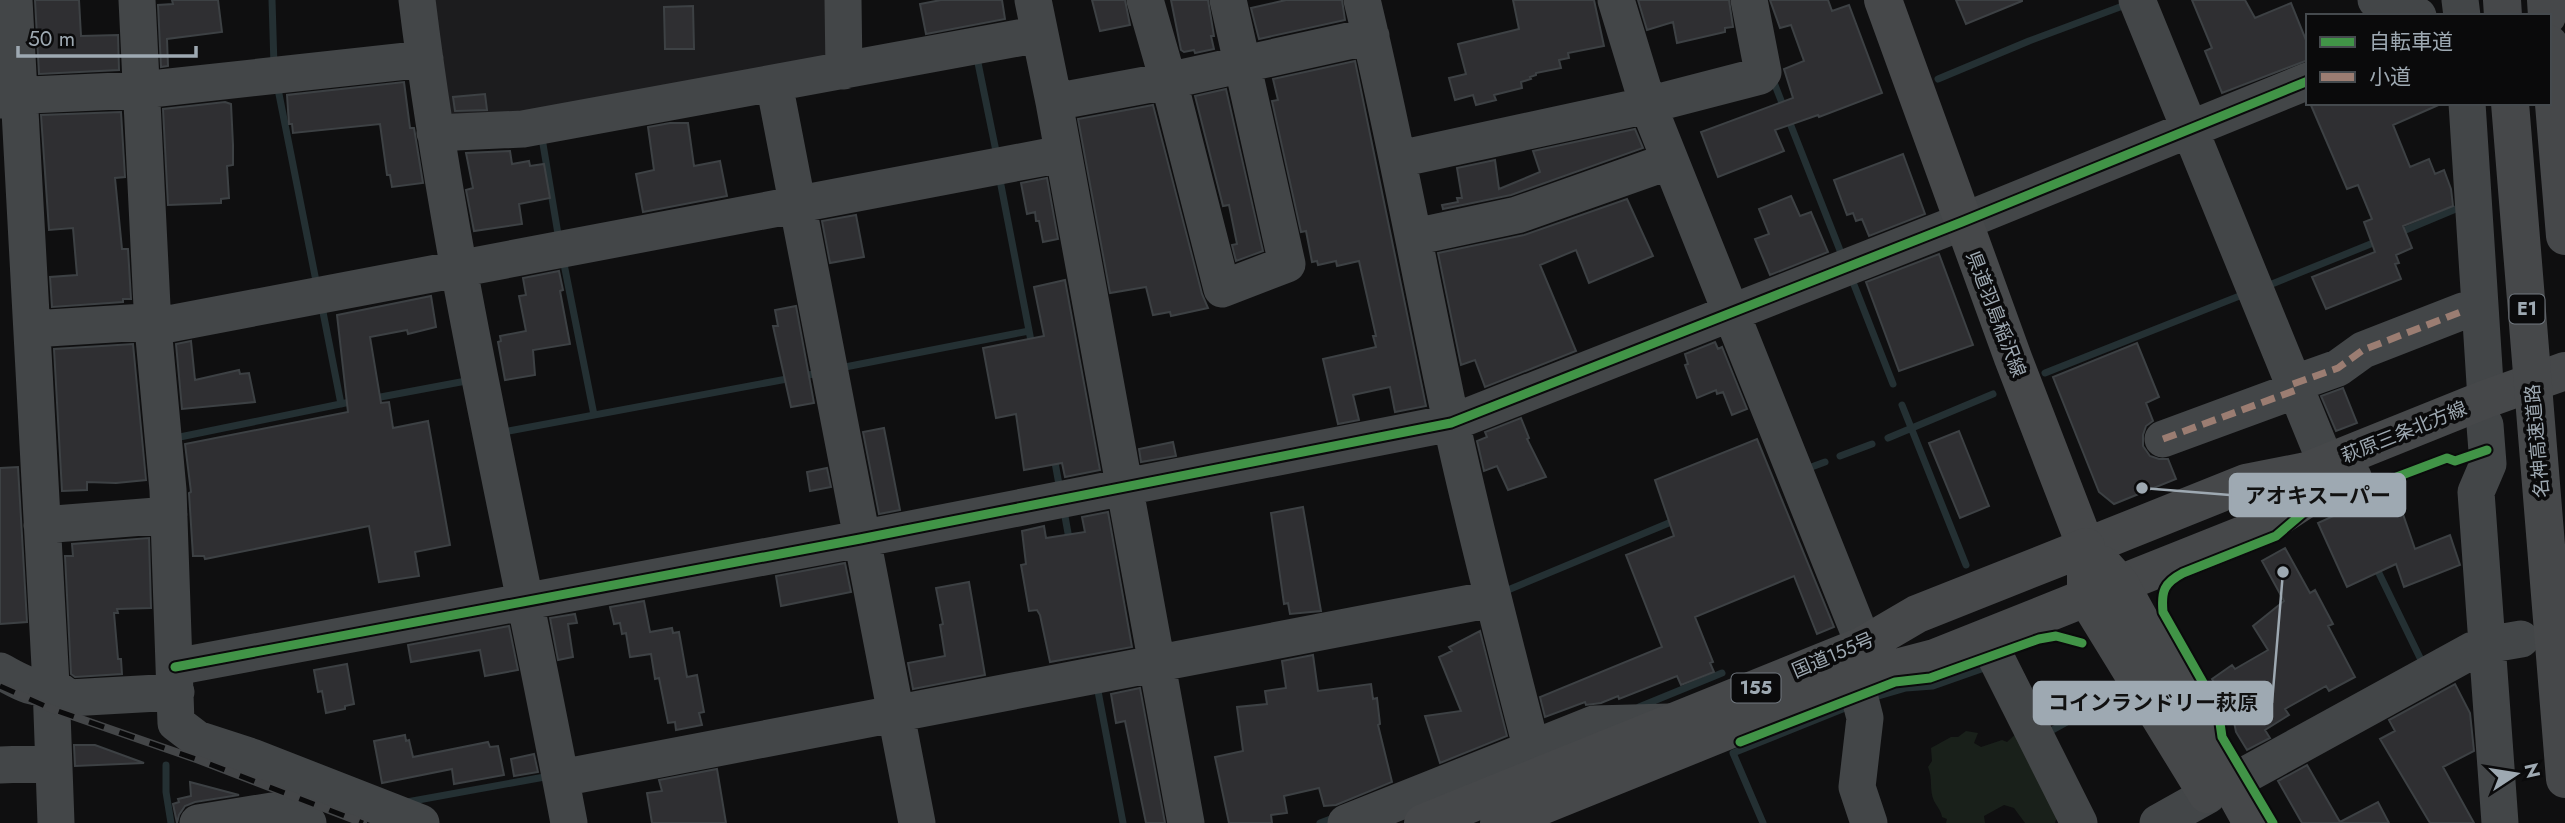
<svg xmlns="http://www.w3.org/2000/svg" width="2565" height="823" font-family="Jost,'Noto Sans JP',sans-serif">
<rect width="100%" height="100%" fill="#0f0f10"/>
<path fill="#1c1c1e" d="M428,0H837L838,59L448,126Z"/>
<path fill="#19201a" d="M1966,731L1978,733L1974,743L1981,747L2002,740L2007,742L2019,731L2062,803L2055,823H2025L2014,808L2004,805L1984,816L1985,823H1946L1947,819L1942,817C1941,810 1937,807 1934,801C1929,790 1933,778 1928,767L1932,761L1931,748L1951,737H1958Z"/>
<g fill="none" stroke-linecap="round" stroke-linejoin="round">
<path stroke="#243033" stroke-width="7" d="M272,0L274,66
M977,58L997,156
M1938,79L2029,41L2128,4
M1773,80L1843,258
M277,84L317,286
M542,138L559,240
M999,175L1032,346
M2396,234L2463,206
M563,259L594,415
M1851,277L1893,384
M2267,286L2378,241
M322,307L341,404
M840,368L1029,331
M2045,373L2242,295
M370,399L466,381
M1902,405L1966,565
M503,432L819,373
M175,438L355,401
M1888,438L1993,394
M1840,456L1872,444
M1054,457L1060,490
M1806,469L1825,462
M1064,511L1070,544
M2375,565L2423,664
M1503,592L1676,520
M1097,686L1123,823
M1875,697L1906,688L1933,686L1987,667
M1639,707L1722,673
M2047,733L2087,711
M166,765V792L171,823
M407,802L550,776
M1320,823L1336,817
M1763,823L1733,753L1850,706"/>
</g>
<path fill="#2f2f32" stroke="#3d4144" stroke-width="2" d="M35,0H79L81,36L118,35L119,70L39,74Z
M172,0H218L222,32L167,39L168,66L161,67L158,5L173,4Z
M941,0H1002L1005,19L926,34L920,4Z
M1092,0H1125L1130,25L1100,31Z
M1171,0H1208L1214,36H1211L1214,49L1195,53L1194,50L1184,52L1181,50Z
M1286,0H1342L1345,20L1259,39L1251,8Z
M1513,0H1594L1604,46L1568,53L1569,58L1559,60L1561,68L1536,73V75L1530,77L1531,79L1521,82L1522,88L1494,95L1496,100L1476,105L1473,95L1455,100L1449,78L1466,74L1458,44L1519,29Z
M1638,0H1729L1733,27L1725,28V32L1677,43L1673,22L1647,30Z
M1770,0H1828L1832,11L1849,5L1882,93L1819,117L1818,115L1775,130L1784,151L1718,177L1701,132L1793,98L1784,69L1804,61L1791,25L1780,28Z
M1956,0H2022V1L1966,24Z
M2192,0H2245L2255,18L2291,3L2308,45V60L2222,93L2205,51L2212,48Z
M693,6L694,49H665L664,7Z
M1355,61L1426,406L1395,412L1390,387L1353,395L1359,420L1338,424L1323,359L1376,347L1373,336H1376L1359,261L1337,266L1336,261L1318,265L1317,261L1312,262L1306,231L1301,232L1272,101L1278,100L1273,79Z
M404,82L410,128H414L423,183L392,187L390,175H387L380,124L293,133L292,124H289L287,95Z
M1226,89L1263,251L1236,261L1232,245L1237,244L1229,205L1223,206L1195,96Z
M485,94L487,110L455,111L453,97Z
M225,102L231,104L233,145V165L227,166L229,198L221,199V203L168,205L163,109Z
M2310,103H2443L2393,125L2410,167L2429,159L2435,174L2444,170L2451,189L2453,206L2403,226L2412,248L2396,255L2399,263L2395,264L2401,279L2326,309L2312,277L2375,252L2364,222L2372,219L2358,185L2347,189Z
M1153,105L1202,294L1208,308L1171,316L1170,312L1153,315L1146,287L1110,293L1078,119Z
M121,112L125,177L115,178L122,249H128L131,299H123V302L52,307L50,277L77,275L73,228L49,230L41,115Z
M670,123H688L694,166L720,161L727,196L643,212L636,174L654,170L648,127Z
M1635,129L1643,148L1511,195L1443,209L1442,205L1458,202L1457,198H1462L1457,168L1495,160L1499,189L1540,172L1533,151Z
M510,151L512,164L529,161L530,166L544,164L550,198L519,204L522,224L474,231L466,190L473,188L466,153Z
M1903,154L1925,214L1869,236L1862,219L1856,221L1853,213L1847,215L1834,180Z
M1047,178L1058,239L1043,242L1039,221H1036L1035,212L1027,214L1021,183Z
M1791,196L1800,216L1811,212L1828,252L1770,275L1755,239L1769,234L1759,209Z
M1627,199L1653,256L1589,283L1576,250L1540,265L1576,351L1485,387L1475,360L1461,365L1438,253L1524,235Z
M856,215L864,257L830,263L822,221Z
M1939,254L1973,345L1899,371L1866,282Z
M559,271L563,290L560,291L570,344L533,350L535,375L505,380L498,342L501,341L500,336L526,331L519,296L526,295L523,278Z
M1065,280L1100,470L1065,477L1062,463L1024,470L1016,414L996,418L983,348L1044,336L1034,287Z
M431,296L436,327L408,334L407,330L370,337L381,403L389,402L393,428L428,421L450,545L415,552L419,576L379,582L369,526L205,559L204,556H193L189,493L191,492L185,444L348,412L337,315Z
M796,306L814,403L791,407L773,326H778L775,310Z
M191,341L195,380L239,370L240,374L249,373L255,402L182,409L176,344Z
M1715,342L1718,349L1722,347L1747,409L1732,415L1723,392L1717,394L1716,390L1697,398L1685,365L1688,364L1685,354Z
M2137,343L2159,397L2146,403L2153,421L2146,426L2143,435V446L2150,456L2159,459H2168L2176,479L2114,504L2099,492L2053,377Z
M133,344L146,480L116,483L87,482V490L62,491L54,349Z
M2343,388L2357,423L2336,431L2321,396Z
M1521,418L1529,438L1527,439L1546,477L1508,490L1497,466L1484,471L1477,441L1487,437L1485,432Z
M884,428L900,510L879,514L863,432Z
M1959,431L1989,506L1960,518L1929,443Z
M1757,439L1834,627L1817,634L1794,576L1695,617L1713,662L1710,663L1714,672L1681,685L1677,676L1619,699L1618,696L1601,703L1586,705L1585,702L1545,717L1540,697L1662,647L1626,555L1674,536L1655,480Z
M1173,442L1176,456L1141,462L1139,449Z
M18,467L27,622L0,624V468Z
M827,468L831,487L810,491L807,472Z
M2395,491L2415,549L2450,535L2460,565L2404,587L2396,564L2347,587L2318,523L2375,497Z
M1303,507L1321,611L1290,614L1288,603L1284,604L1271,513Z
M1108,512L1132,647L1050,662L1040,615L1037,610L1029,611L1021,565L1026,564L1022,531L1044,526L1046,538L1085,532L1082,517Z
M149,538L151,608L117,609L118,613H114L118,659H121L122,674L75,677L71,674L65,556H73L72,544Z
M2285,548L2310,593L2315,590L2333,624L2328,626L2355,677L2329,691L2326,686L2285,709L2289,715L2265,730L2270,738L2247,750L2236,732L2232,712L2212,679L2232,665L2235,669L2268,650L2253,626L2284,601L2262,561Z
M845,563L851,592L781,606L776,576Z
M969,582L985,675L913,689L908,663L945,656L940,625L943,624L936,588Z
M644,601L650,632L672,628L673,633L679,632L687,677L697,675L704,712L699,713L702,725L676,730L675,722L668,723L659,678L655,679L651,654L630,657L626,633L622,634L620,623L614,624L610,607Z
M575,614L577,623L568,624L573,657L558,660L550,618Z
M509,626L518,670L485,676L480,650L411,662L408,645Z
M1480,631L1507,736L1440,763L1425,716L1461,711L1439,657L1452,651L1449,647Z
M1313,655L1318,691L1371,684L1373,699L1377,698L1380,724L1378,725L1392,782L1336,805L1324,806L1319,788L1284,796L1287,813L1271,815L1272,823H1229L1215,757L1243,751L1237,707L1267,704L1265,691L1286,688L1282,661Z
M347,664L354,704L345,706V709L326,713L322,691L318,692L314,670Z
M2455,684L2470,713L2474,751L2443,767L2474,823H2430L2380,739L2395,731L2389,720Z
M1140,688L1165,823H1146L1125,721L1116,723L1111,694Z
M405,735L406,741L409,740L413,757L488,742L490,747L498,746L504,775L454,784L452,769L382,783L374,741Z
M74,745H95L144,763L75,766Z
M534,754L538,772L514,776L511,759Z
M2307,765L2340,822L2378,802L2389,823H2302L2278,781Z
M717,769L726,823H652L647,793L662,791L659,780Z
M190,782L239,795L195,802L185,806L179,815L177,823L173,804L179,802L178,799L191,796Z"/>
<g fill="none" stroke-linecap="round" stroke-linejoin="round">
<path stroke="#434648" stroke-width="37" d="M14,0L51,685L56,823
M137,0L153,327L168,490L176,723L197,739L252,757L421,823
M417,0C451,277 518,549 569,823
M843,0L844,71
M1033,0L1054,102L1186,823
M1145,0L1174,101L1222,289L1287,264L1228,0
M1362,0C1396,140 1421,281 1451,421C1477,541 1509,659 1539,778
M1616,0L1648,105L1864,645
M2137,0L2326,463
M2376,0L2418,16
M2460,0L2462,16
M774,83L917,823
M0,100L29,95L142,90L425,59
M1054,102L1167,81L1371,36
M2467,103L2486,399
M435,133L523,129L1040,34
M1399,159L1648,105L1760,76L1763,72L1749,0
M1414,237L1517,215L1670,161
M32,329L145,322L153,327L1062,154
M2293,384L2338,368L2363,350L2463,311
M2485,425L2488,464L2476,492L2500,823
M2163,439L2296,390
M42,525L169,515
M1986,638L2079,823
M175,667L860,539L1451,423L1962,222L2308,81
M0,671C14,678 35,693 51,685L69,698L176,692
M1855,679L1865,718L1857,787L1869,823
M0,765L50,763L53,760
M561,778L1492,599
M2229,784L2473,650L2486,645L2521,639
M198,823L272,811L282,813L308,823
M1346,823L1594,724L1669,722
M2158,823L2208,795"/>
<path stroke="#46484a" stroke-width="38" d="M1883,0L2013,358L2086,547L2246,483L2307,471L2486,399L2565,371
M2120,584L2263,527L2315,493L2353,478"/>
<path stroke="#46484a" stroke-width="38" d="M2502,0L2503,16
M2546,0L2547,16
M2103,565L2120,584L2252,823
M2086,573V597L2207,794
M1423,823L1864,645L1917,614L2086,547
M1499,823L1855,679L1935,658L2120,584"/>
<defs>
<path id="rail" d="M0,686L52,709L199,760L363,823"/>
</defs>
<use href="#rail" stroke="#444648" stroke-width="8"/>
<use href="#rail" stroke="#0a0a0b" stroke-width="5" stroke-dasharray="16" stroke-linecap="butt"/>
<path stroke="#46484a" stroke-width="38" d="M2549,44L2565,236
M2510,103L2565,779"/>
<path stroke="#9b7d72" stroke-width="7" stroke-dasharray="14 7" stroke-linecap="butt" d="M2293,384L2338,368L2363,350L2463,311
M2163,439L2296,390"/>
<defs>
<path id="cycleway" d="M175,667L860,539L1451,423L1962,222L2308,81
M1740,742L1895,682L1930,678L2039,639L2056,636L2082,643
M2273,823L2222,737L2218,709L2163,612C2161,591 2164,583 2183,573L2276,536L2304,512L2447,458L2455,461L2487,450"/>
</defs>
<use href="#cycleway" stroke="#0a0a0b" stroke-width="13"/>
<use href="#cycleway" stroke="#419447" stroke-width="9"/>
</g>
<g text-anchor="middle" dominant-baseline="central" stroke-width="7" stroke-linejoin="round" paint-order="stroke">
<g fill="#0a0a0b" stroke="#727980" stroke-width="2">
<rect x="2509.5" y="294.5" width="35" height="29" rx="5"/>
<rect x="1731.5" y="673.5" width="49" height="29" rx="5"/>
</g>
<g font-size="18" font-weight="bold" fill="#9ea9b2">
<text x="2527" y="309">E1</text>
<text x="1756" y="688">155</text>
</g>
<g font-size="19" fill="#9ea9b2" stroke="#0a0a0b">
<text transform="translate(1996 314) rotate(69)">県道羽島稲沢線</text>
<text transform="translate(2404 432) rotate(-22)">萩原三条北方線</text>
<text transform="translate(2537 441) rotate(-95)">名神高速道路</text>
<text transform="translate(1833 655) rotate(-23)">国道155号</text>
</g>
</g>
<path fill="none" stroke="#9ea9b2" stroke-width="2.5" d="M2142 488L2230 495M2283 572L2272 703"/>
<g fill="#9ea9b2" stroke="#0a0a0b" stroke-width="2.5">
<circle cx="2142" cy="488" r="7"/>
<circle cx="2283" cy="572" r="7"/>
</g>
<g fill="#9ea9b2" stroke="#9ea9b2" stroke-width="2.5">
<rect x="2230" y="474" width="175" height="42" rx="7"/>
<rect x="2034" y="682" width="238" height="42" rx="7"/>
</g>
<g font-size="21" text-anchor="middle" font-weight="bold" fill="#111">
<text x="2318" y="503">アオキスーパー</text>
<text x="2153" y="710">コインランドリー萩原</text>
</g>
<rect x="2306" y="14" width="245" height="91" fill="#0a0a0b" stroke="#454a4e" stroke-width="2"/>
<rect x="2320" y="37" width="35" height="10" fill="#419447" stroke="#454a4e" stroke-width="2"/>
<text x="2369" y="49" font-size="21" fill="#9ea9b2">自転車道</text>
<rect x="2320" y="72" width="35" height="10" fill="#9b7d72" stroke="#454a4e" stroke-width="2"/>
<text x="2369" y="84" font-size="21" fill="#9ea9b2">小道</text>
<g transform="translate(2516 774) rotate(78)" stroke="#0a0a0b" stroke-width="5" paint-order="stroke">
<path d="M0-5L12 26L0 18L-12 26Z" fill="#9ea9b2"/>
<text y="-10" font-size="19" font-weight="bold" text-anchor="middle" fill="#9ea9b2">N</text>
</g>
<path d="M18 46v10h178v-10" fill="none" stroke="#9ea9b2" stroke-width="3.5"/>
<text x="28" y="46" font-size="21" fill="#9ea9b2" stroke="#0a0a0b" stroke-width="5" paint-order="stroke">50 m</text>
</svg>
